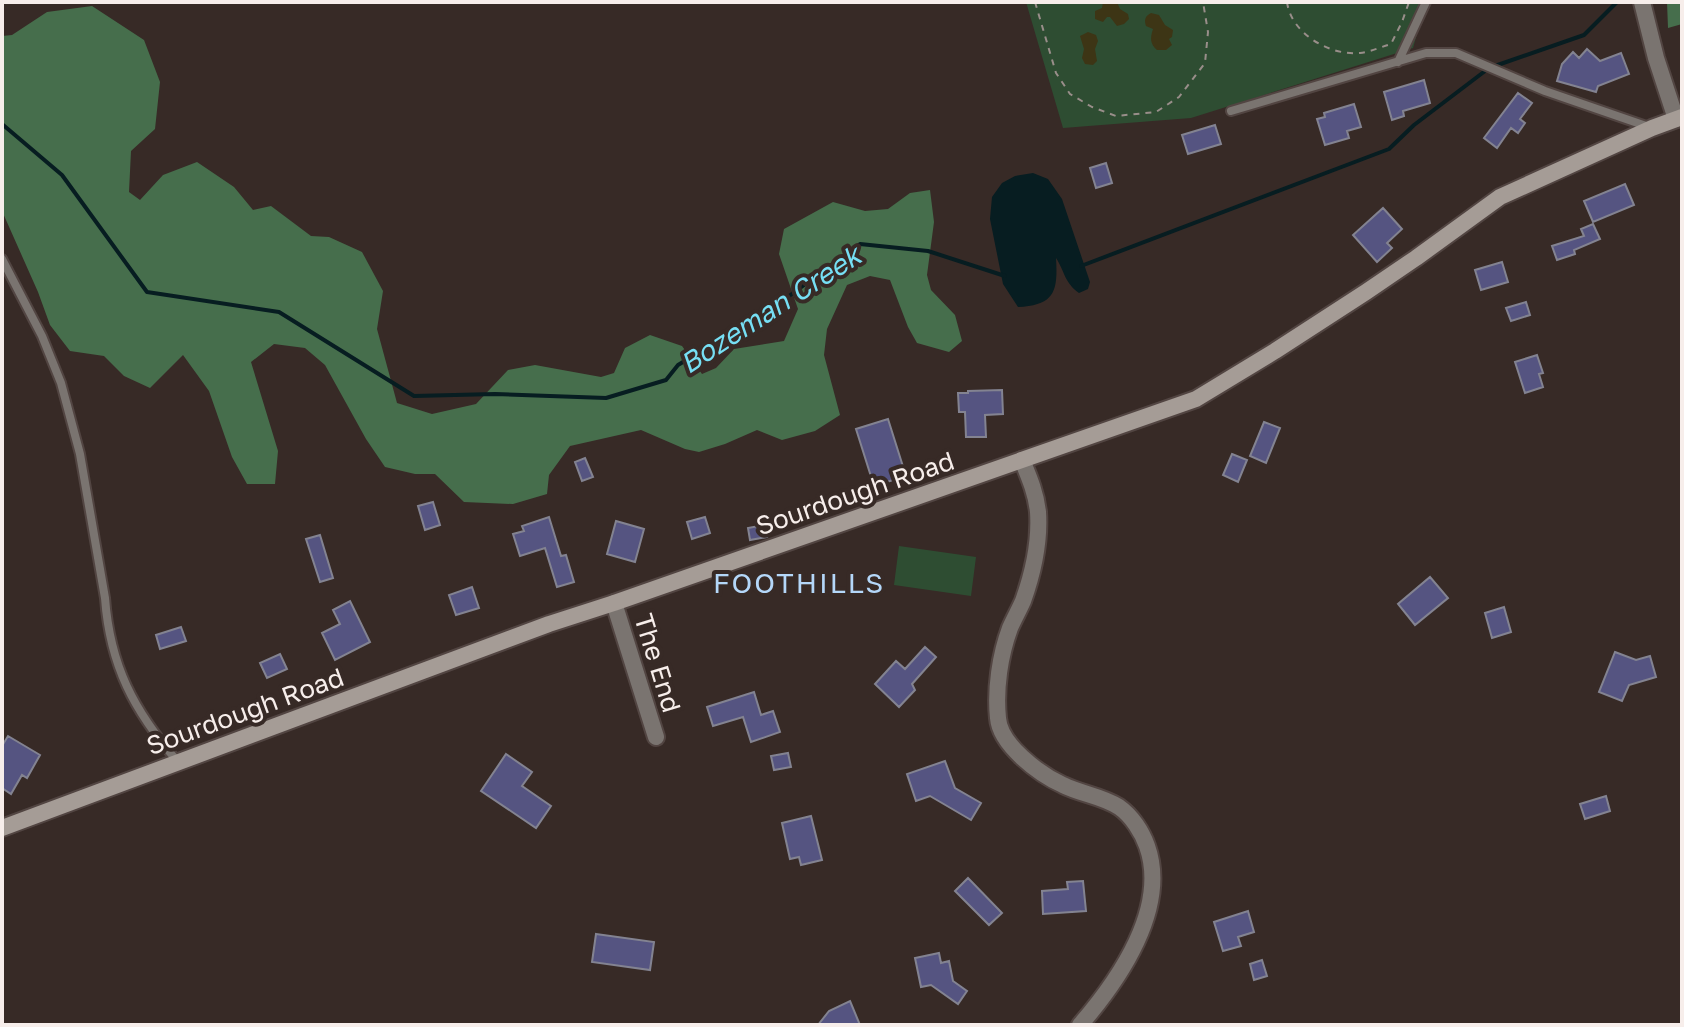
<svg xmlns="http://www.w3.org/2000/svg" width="1684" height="1027" font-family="'Golos Text',sans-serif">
<rect width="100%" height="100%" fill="#372a26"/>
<path fill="#2e4d32" d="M1026,2H1426L1413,48L1191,118L1063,128Z
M899,546L976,557L971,596L894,585Z"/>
<path fill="#466e4c" d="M1667,2H1682V24L1668,28Z
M92,6L144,40L160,82L155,129L131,151L129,192L140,200L163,175L197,162L234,187L253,210L271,206L311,236L329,237L362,252L383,291L377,329L397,403L432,414L476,404L508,370L535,365L601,377L614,373L625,348L650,335L682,346L702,374L716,368L734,349L784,341L798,309L779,254L784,229L833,202L865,211L888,209L910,193L930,190L934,222L927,275L931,290L955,315L962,341L949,352L917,343L908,327L890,280L870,276L847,285L827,329L824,355L840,415L815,431L782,440L757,430L725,444L699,452L685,449L641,430L570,446L549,475L547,494L513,504L464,502L435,474H415L385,467L366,439L325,365L305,348L274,344L251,362L278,451L275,484H247L232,457L209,391L183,355L150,388L124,376L104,356L70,351L50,325L38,292L2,211V36L12,35L47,12Z"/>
<path fill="#3d3515" d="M1103,2H1117L1120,9L1128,14L1129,19L1124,24L1117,26L1110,17H1107L1103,22L1095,19V11L1102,8Z
M1151,13L1159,15L1165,25L1173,30L1172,37L1169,39L1172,45L1166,50H1157C1150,44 1150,38 1153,29L1146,26C1144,20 1145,16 1151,13Z
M1088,32L1096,35L1098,41L1095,49L1097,61L1093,65L1085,64L1082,58L1084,49L1080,36Z"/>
<path fill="#071d21" d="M1033,173L1048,179L1062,199L1090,282L1088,289L1079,293C1064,282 1065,272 1056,258C1058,291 1055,305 1018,307L1003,284L990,219L992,197L1002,183L1015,176Z"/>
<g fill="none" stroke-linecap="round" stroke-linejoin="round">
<path stroke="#071d21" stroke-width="4" d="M2,124L62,175L147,292L279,312L414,396L495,394L606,398L666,380L678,365L770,310L860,244L928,251L1005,276
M1081,266L1389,149L1414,125L1489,68L1584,35L1617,2"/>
</g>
<path fill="#555481" stroke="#838391" stroke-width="2" d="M1587,49L1600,61L1621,53L1629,74L1598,86L1596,92L1557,81L1562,64L1573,52L1579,58Z
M1424,80L1430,103L1403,111L1404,116L1392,120L1384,92Z
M1518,93L1532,103L1520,119L1525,123L1518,133L1511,128L1497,148L1484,138Z
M1354,104L1361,127L1347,131L1349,138L1325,145L1317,119L1325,117L1324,113Z
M1215,125L1221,144L1188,154L1182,135Z
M1106,163L1112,183L1096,188L1090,168Z
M1625,184L1634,205L1593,222L1584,201Z
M1383,208L1402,229L1387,243L1392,248L1377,262L1353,235Z
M1593,224L1600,239L1574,250L1575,254L1557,260L1552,246L1584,236L1581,229Z
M1502,262L1508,282L1481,290L1475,270Z
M1526,302L1530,315L1511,321L1506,308Z
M1537,355L1543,373L1539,374L1543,387L1525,393L1515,362Z
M1002,390L1003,414L985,415L986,437H966L965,412H959L958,393H968V391Z
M888,419L906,476L874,486L856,429Z
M1264,422L1280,428L1266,463L1250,456Z
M1232,454L1247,460L1238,482L1223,475Z
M585,458L593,477L582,481L575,462Z
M433,502L440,525L425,530L418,506Z
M549,517L561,556L566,555L574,582L557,587L545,548L520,556L513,534L524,531L522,526Z
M705,517L710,533L692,539L687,522Z
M616,521L644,529L635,562L607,554Z
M764,525L767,537L750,540L748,528Z
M320,535L333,578L320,582L306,539Z
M1430,577L1448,598L1415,625L1398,604Z
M472,587L479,608L456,615L449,595Z
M350,601L370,642L335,660L322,633L340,624L333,610Z
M1504,607L1511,632L1492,638L1485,613Z
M181,627L186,641L160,649L156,635Z
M925,647L936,657L912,684L915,690L899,707L875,684L896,661L905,669Z
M1615,652L1636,660L1650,656L1656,677L1629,685L1622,701L1599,692Z
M280,654L287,669L267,678L260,663Z
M754,692L761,715L773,711L780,732L751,742L743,717L713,726L707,707Z
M8,736L40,755L27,778L22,775L11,794L2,788V746Z
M788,753L791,767L774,770L771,756Z
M506,754L532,772L522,786L551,806L536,828L481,791Z
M945,761L955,788L981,803L971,820L930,796L916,801L907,774Z
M1606,796L1610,811L1585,819L1580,804Z
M811,816L822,860L801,865L799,857L790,859L782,823Z
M968,878L1002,913L989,925L955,891Z
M1083,881L1086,911L1043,914L1042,891L1068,889L1067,882Z
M1248,911L1254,932L1238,937L1241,946L1223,951L1214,922Z
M596,934L654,942L650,970L592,962Z
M939,953L941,963L949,961L953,981L967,991L958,1004L931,985L921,987L915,958Z
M1262,960L1267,976L1254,980L1250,964Z
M850,1001L860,1025H818L829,1011Z"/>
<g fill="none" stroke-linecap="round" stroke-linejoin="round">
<defs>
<path id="lane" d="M1398,62L1426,2
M1231,111L1426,53H1456L1545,91L1652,128
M2,259L42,336L61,383L80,454L105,598C110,666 134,711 178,762"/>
<path id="street" d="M1642,2L1656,58L1676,119
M1022,460C1029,477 1036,493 1038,512C1040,542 1033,573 1023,601C1019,610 1014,619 1010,628C1000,655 995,689 998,718C1000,745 1039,774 1063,785C1081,794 1102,796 1119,807C1132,816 1142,832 1147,846C1169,908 1119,980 1080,1025
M614,603L656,737"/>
<path id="secondary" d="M2,828L549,624L614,603L1196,399L1275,351L1366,292L1416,258L1500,197L1652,128L1682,117"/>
</defs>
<use href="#lane" stroke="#524542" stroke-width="12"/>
<use href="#street" stroke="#524542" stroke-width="20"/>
<use href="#secondary" stroke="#524542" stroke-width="20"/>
<path stroke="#998e8a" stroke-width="2" stroke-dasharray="6 6" stroke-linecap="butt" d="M1035,2L1056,73L1070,94L1092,107L1116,116L1156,112L1179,97L1205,63L1208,32L1203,2
M1287,2C1291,33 1329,56 1360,53C1370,52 1381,47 1391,44L1402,22L1409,2"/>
<use href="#lane" stroke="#7a7470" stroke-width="8"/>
<use href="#street" stroke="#7a7470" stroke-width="16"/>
<use href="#secondary" stroke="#a59c96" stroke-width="16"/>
</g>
<g text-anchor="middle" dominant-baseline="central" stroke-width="8" stroke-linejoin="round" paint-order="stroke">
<g font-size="26" fill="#f7eeeb" stroke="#372a26">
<text transform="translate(855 493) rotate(-19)">Sourdough Road</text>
<text transform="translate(658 663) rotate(73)">The End</text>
<text transform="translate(245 711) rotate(-20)">Sourdough Road</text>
</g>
<g font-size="28" font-style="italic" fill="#76dff4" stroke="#372a26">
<text transform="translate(770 309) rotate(-33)">Bozeman Creek</text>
</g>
<g font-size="28" letter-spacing="2" fill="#b4d7f9" stroke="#372a26">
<text x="799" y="582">FOOTHILLS</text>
</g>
</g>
<rect width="1684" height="1027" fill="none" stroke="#f7eeeb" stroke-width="8"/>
</svg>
